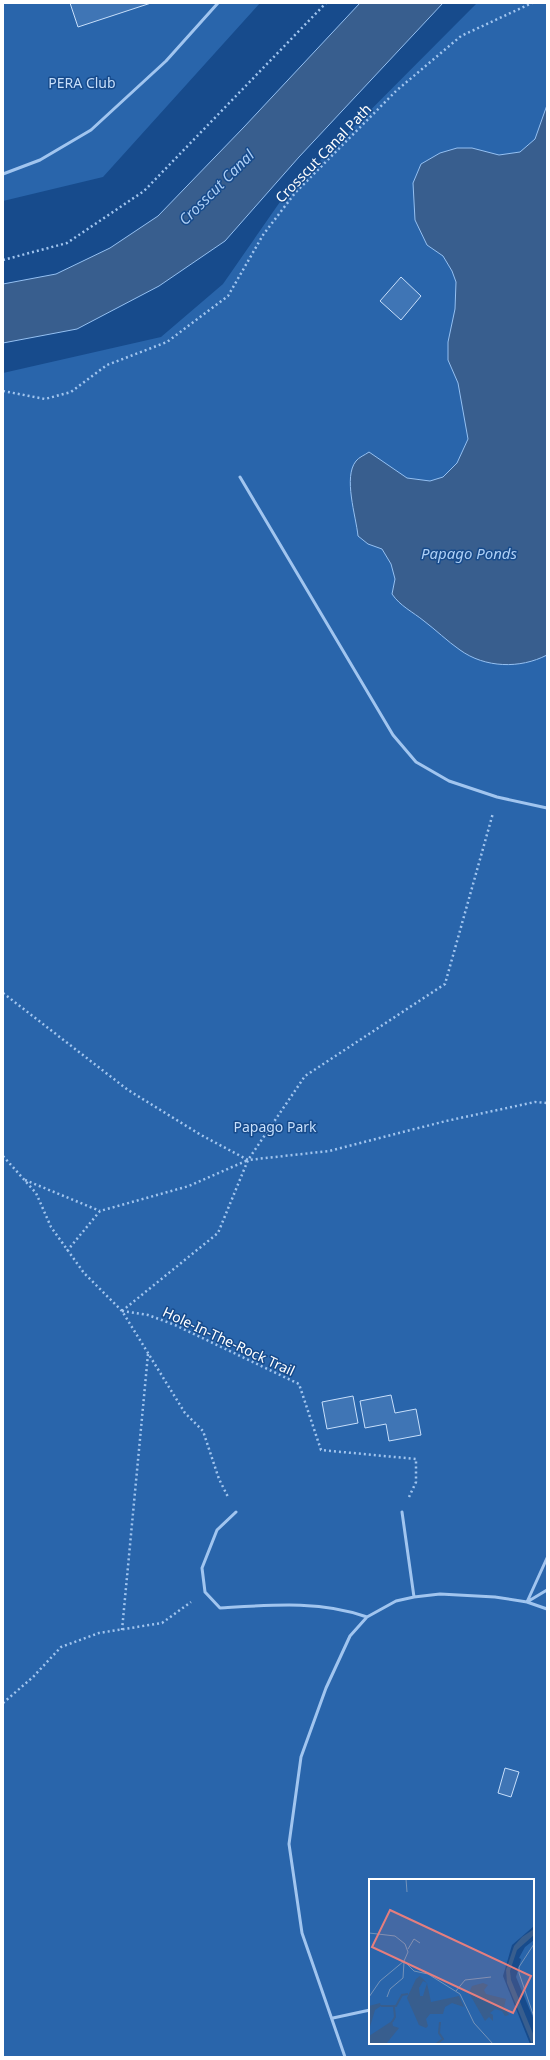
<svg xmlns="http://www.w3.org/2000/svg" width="550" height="2060" font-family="'Noto Sans',sans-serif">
<rect width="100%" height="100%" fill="#174b8c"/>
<path fill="#2965ab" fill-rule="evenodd" d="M3,3H260L103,177L3,201Z
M477,3H547V2057H3V373L161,337L223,284L282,199ZM370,1880H533V2043H370Z"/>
<path fill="#385e8e" stroke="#94c0f2" d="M360,3H443L299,157L225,241L159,286L77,329L3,343V284L56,274L110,248L158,216L244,127Z
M547,105V655C520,669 485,668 460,650C447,641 436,630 424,621C413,612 400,606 392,594L395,579L391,564L382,549L368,544L358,536C356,516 343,477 356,461C359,457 365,455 369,452L407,478L430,481L443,477L457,463L468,439L458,383L448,360V342L455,309L456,282L452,271L443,256L427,245L415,220L413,183L421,164L440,153L457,148H472L499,155L520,152L535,139Z"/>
<path fill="#3f75b5" stroke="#c7dffb" d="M70,3H151L78,27Z
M401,277L421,296L401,320L380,301Z
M391,1395L395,1413L416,1409L421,1435L389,1441L386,1424L365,1428L360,1401Z
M353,1396L358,1423L327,1429L322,1402Z
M505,1768L519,1772L511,1797L498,1793Z"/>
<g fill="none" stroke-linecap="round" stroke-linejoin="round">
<path stroke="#a1c5ef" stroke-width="2.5" stroke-dasharray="2 3" stroke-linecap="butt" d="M3,260L67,243L144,191L326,3
M3,391L45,399L71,392L107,365L167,342L228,296L263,235L295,193L396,91L461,36L532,3
M3,993L128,1090L201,1135L248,1160L329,1151L446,1121L535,1102L547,1103
M3,1156L36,1193L51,1227L84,1273L122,1311L185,1413L203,1431L219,1479L228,1497
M25,1180L100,1211
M67,1251L100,1211L189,1186L248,1160
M122,1311L218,1233L248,1160L305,1076L445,984L493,813
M122,1311L148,1315L175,1325L299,1384L321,1450L416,1459V1482L409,1497
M122,1630L148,1354
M3,1703L33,1677L61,1647L99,1633L162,1623L191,1602"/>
<path stroke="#a1c5ef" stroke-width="3" d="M3,174L40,160L91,130L166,61L218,3
M240,477L393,735L416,762L449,781L497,797L547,808
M236,1512L217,1530L202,1568L205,1592L220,1608C269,1605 321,1600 367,1617
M402,1512L414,1597
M527,1602L547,1558
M527,1602L547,1590
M333,2018L370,2010
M345,2057L302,1933L289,1844L301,1757L326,1688L350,1636L367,1617L396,1601L414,1597L440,1594L495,1597L527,1602L547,1609"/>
</g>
<g text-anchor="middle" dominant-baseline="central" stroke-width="3" stroke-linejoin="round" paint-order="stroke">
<g font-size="14" fill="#c7dffb" stroke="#174b8c">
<text x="82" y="82">PERA Club</text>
<text x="275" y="1126">Papago Park</text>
</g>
<g font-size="14" fill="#fff" stroke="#174b8c">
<text transform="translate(323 153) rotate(-46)">Crosscut Canal Path</text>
<text transform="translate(229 1341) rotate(25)">Hole-In-The-Rock Trail</text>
</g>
<g font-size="15" font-style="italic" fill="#adcff6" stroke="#174b8c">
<text transform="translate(216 187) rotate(-45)">Crosscut Canal</text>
<text x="469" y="553">Papago Ponds</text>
</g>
</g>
<g transform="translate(369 1879)">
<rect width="165" height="165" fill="#174b8c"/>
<path d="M0,0H165V47L143,66L134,97L161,165H0ZM165,61V141L147,98L152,80L150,79L156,68Z" fill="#2965ab"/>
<path d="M165,50V56L148,71L141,92L142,101L165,157L163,165L138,104L137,91L145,67L153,58ZM51,97L58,104L54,102L50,109L51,117H54L58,104L62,123L90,117L95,128L83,124L76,128L74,135H61L57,140L59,147L57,149L50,146L38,119L47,100ZM114,104L119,106L115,111L117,115L137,120L135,128L140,136L136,137L133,132L126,130L121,134L124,136V142L120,138L116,142L100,114L103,107ZM11,124L12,127L6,131L0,151V127ZM23,142L24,147L30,149L17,165H0V157Z" fill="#385e8e"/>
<path fill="none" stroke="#385e8e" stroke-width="2" d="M12,127H27L33,116L39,115M23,143L26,138L25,128M67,165L74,160L70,154L71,143"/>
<path fill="none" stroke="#7493ba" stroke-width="1" d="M37,0L38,13M0,54L26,57L36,65L39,73L35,82L11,102L0,118M165,65L150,88V94L165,138M39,70L45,60L51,64M35,82L45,92L59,95L91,115L105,144L124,165M87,112L96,101L122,98M18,118L21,110L34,99L35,83"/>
<path fill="#e67e7e" fill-opacity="0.15" stroke="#e67e7e" stroke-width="2" d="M21,31L162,97L144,134L3,68Z"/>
<rect width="165" height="165" fill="none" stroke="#fff" stroke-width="2"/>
</g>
<rect width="550" height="2060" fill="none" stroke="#ffffff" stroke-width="8"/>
</svg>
